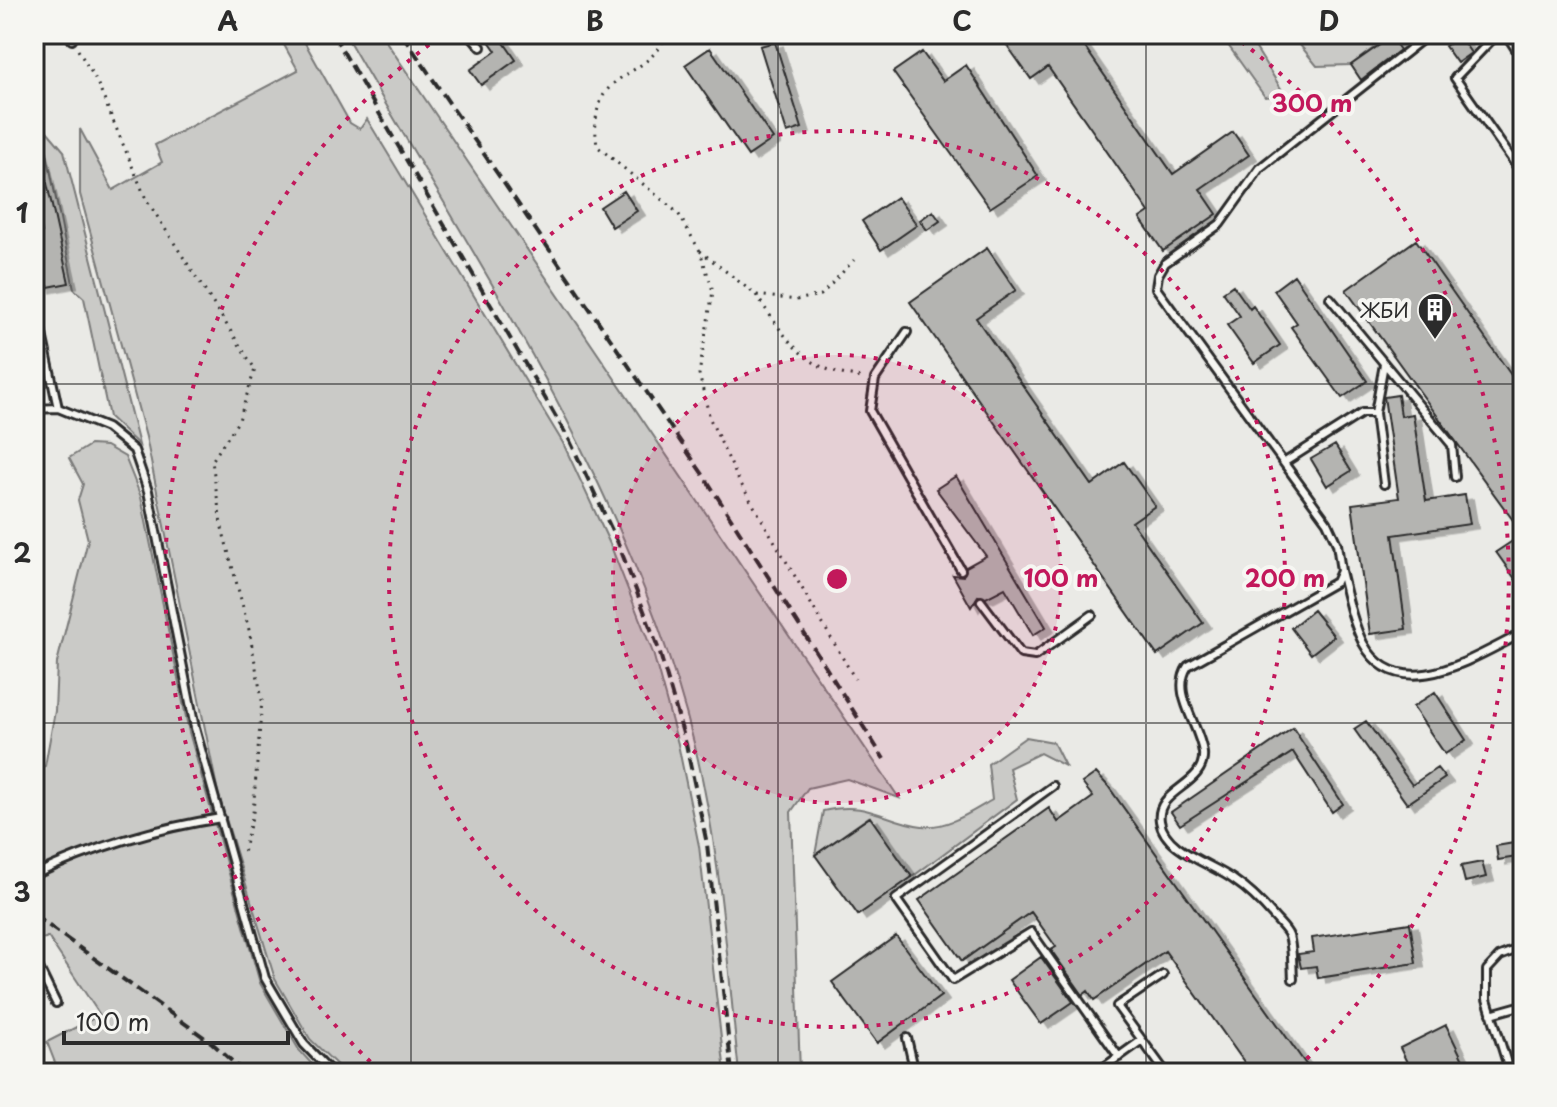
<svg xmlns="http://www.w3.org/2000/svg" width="1557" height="1107" font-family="'Playpen Sans',sans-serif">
<defs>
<filter id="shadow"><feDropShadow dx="8" dy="4.5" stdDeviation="0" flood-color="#0004"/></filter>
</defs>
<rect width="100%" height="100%" fill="#eaeae6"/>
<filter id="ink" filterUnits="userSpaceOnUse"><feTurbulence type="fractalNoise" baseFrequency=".0125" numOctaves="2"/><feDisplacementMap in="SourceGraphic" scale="16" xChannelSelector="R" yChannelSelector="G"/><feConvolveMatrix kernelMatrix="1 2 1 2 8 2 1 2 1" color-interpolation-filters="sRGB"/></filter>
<g filter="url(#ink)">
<path fill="#cacac7" stroke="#7a7a79" stroke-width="2" d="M278,34H300L350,123L360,129L367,119L563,443L610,544L653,653L678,744L699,846L725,1073H345L310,1039L275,979L218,793L146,437L80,194V129L113,190L162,162L155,145L298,70Z
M345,34H381L899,798L847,779L808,788L791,812L800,1073H739C727,963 721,851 694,743C630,485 475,262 345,34Z
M1177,34H1247L1285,95L1265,97L1223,38L1185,42Z
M1291,34H1392L1351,65L1317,66Z
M41,124L64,151L139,445L109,417L84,298L74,289Z
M90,445L106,446L125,457L141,497L189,732L260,983L299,1050L320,1073H59L47,1042L100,1015L48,937L34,942V769L45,766L55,711L57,663L88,540L78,500L83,484L69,458Z
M1026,737L1053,742L1065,766L1040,753L1009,768L1017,799L912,877L869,817L815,855L823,811C869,800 883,821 922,826C947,829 971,812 992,800L988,764Z"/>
<path fill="#b4b4b1" stroke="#2b2b2b" stroke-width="2" filter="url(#shadow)" d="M484,34H498L516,60L481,85L470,70L496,51Z
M999,34H1095L1082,43L1173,174L1233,132L1249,155L1200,189L1217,214L1163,251L1140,218L1149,212L1048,67L1031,79Z
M1391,37L1400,50L1361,80L1351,65Z
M1460,37L1471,53L1457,63L1445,46Z
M775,42L802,128L787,133L760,46Z
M710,48L773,139L748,156L685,65Z
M922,52L943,81L966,65L1038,176L990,208L893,72Z
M39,147L69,283L43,288L34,240V234L42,232L34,191V148Z
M624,191L637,211L612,227L600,207Z
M897,197L917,225L881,250L862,221Z
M933,211L940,221L927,230L920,220Z
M1416,240L1523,392V590L1496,552L1523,534L1346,290Z
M987,248L1016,290L976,318L1092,485L1124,462L1155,506L1132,522L1203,623L1157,655L910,302Z
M1294,275L1367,381L1342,398L1291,327L1297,323L1274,290Z
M1233,285L1250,309L1253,306L1280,345L1254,363L1227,325L1240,316L1223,292Z
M1398,395L1401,416L1413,414L1426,501L1465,495L1470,524L1393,535L1406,629L1370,634L1352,504L1399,498L1384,397Z
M1335,445L1351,471L1327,486L1311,459Z
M956,476L1046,627L1033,635L1005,588L986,598L978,596L971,607L953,575L963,576L966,567L986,556L936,489Z
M1313,610L1334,636L1311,654L1291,628Z
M1435,692L1466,740L1445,754L1413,707Z
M1366,721L1412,785L1437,768L1445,778L1407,804L1354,729Z
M1293,728L1343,804L1332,812L1293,752L1180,825L1171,812Z
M1096,773L1108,786L1312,1073H1252L1165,951L1094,1000L1088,991L1083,995L1051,950L1056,947L1031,912L962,961L919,900L1049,808L1058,822L1093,797L1082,783Z
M870,817L912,877L858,915L815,855Z
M1514,843L1517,857L1498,860L1496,846Z
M1482,862L1486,877L1465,882L1461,866Z
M1410,923L1416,963L1318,978L1316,966L1301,968L1298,954L1314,952L1312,938Z
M896,936L941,996L877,1043L832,982Z
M1041,957L1073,1002L1041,1024L1009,980Z
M1446,1025L1464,1062L1442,1073H1412L1400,1048Z"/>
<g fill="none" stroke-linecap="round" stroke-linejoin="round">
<defs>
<path id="service" d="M70,34L72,40
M470,34L481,47
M1497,34L1455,78L1523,175
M34,297L58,408
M1330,298L1452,445L1455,477
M907,332L875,379L870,411L961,570
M34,409L58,408L107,428L134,450L148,491L195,728L265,978L304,1044L332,1073
M1375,413L1384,364
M1285,462L1362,413H1375L1384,484
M1341,571C1347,595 1352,621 1363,643C1399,709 1477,655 1523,633
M981,601L1021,654L1035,656L1092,615
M1053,786L896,899L953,980L1031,932L1119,1057
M34,875C93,847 157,828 221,818
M34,958L56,1003
M1293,979C1292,966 1293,949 1289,936C1287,930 1279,923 1274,917C1262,903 1249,890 1234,880C1213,864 1164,851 1160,821C1155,789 1206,786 1203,753C1200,725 1170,693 1188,666L1336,582L1341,571L1337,544L1327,522L1156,288L1158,275L1165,263L1220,224L1260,168L1429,34
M1491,1014L1523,1005
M907,1038L915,1073
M1142,1040L1166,1073
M1096,1073L1142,1040L1117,1006L1163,975
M1510,1073L1487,999V970L1500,956L1523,947"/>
<path id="tertiary" d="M1512,34L1523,51"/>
</defs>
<use href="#service" stroke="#2b2b2b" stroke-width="12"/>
<use href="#tertiary" stroke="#2b2b2b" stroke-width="22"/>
<path stroke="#2b2b2b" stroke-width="3" stroke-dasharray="2 6" stroke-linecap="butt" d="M513,34L517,41L527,34
M666,34C647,85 586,64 597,146L678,213L700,251L713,291L699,374L710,419L737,477L855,679
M78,50L96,80L146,199L255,369L239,420L212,461L221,524L249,630L262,700L253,813L242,857
M700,251L756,295L796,300L821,295L854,260
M756,295C789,342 803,371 864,378"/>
<use href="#service" stroke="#f6f6f2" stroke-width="6"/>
<use href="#tertiary" stroke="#f6f6f2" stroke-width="16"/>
<path stroke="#2b2b2b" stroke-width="4" stroke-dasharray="12 6" stroke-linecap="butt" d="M333,34L570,441L618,543L659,650L686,744L707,844L732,1073
M402,34L706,479L884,759
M34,915L212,1043L245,1073
M34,1047L43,1066L34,1050"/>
</g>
</g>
<path fill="none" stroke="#2b2b2b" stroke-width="2" stroke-opacity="0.55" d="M411,34V1073M778,34V1073M1146,34V1073M34,384H1523M34,723H1523"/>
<circle cx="837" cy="579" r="224" fill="#c2185b" fill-opacity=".12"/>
<g fill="none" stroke="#c2185b" stroke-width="4" stroke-dasharray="4 8">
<circle cx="837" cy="579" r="224"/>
<circle cx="837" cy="579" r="448"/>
<path d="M379 1070A672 672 0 0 1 442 35M1232 35A672 672 0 0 1 1295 1070"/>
</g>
<defs>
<symbol id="building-pin" viewBox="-11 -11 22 30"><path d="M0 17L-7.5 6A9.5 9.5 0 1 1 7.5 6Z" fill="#2b2b2b" stroke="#f6f6f2"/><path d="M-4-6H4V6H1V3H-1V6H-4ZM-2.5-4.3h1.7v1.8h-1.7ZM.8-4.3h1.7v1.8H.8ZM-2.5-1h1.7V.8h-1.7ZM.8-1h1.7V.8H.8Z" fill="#fff"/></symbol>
</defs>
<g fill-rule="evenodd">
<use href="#building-pin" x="1415" y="290" width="40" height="54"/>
</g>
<g text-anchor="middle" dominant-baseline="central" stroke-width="8" stroke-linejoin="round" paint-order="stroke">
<g font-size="20" fill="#2b2b2b" stroke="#f6f6f2" text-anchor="end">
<text x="1409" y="310">ЖБИ</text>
</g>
</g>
<circle cx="837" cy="579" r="12" fill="#c2185b" stroke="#f6f6f2" stroke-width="4"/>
<g font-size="24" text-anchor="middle" font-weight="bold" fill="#c2185b" stroke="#f6f6f2" stroke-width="8" stroke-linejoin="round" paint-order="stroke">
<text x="1312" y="112">300 m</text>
<text x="1061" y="587">100 m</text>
<text x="1285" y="587">200 m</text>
</g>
<rect width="1557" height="1107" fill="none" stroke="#f6f6f2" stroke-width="88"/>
<path d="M64 1031v12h224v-12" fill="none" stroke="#2b2b2b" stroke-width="4"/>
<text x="76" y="1031" font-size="24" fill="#2b2b2b" stroke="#f6f6f2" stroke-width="6" paint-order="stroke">100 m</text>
<rect x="44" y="44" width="1469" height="1019" fill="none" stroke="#2b2b2b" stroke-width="3"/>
<g font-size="26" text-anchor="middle" font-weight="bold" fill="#2b2b2b">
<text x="228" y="31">A</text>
<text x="595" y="31">B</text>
<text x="962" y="31">C</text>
<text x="1329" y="31">D</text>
<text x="22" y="223">1</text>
<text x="22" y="563">2</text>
<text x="22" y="902">3</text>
</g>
</svg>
